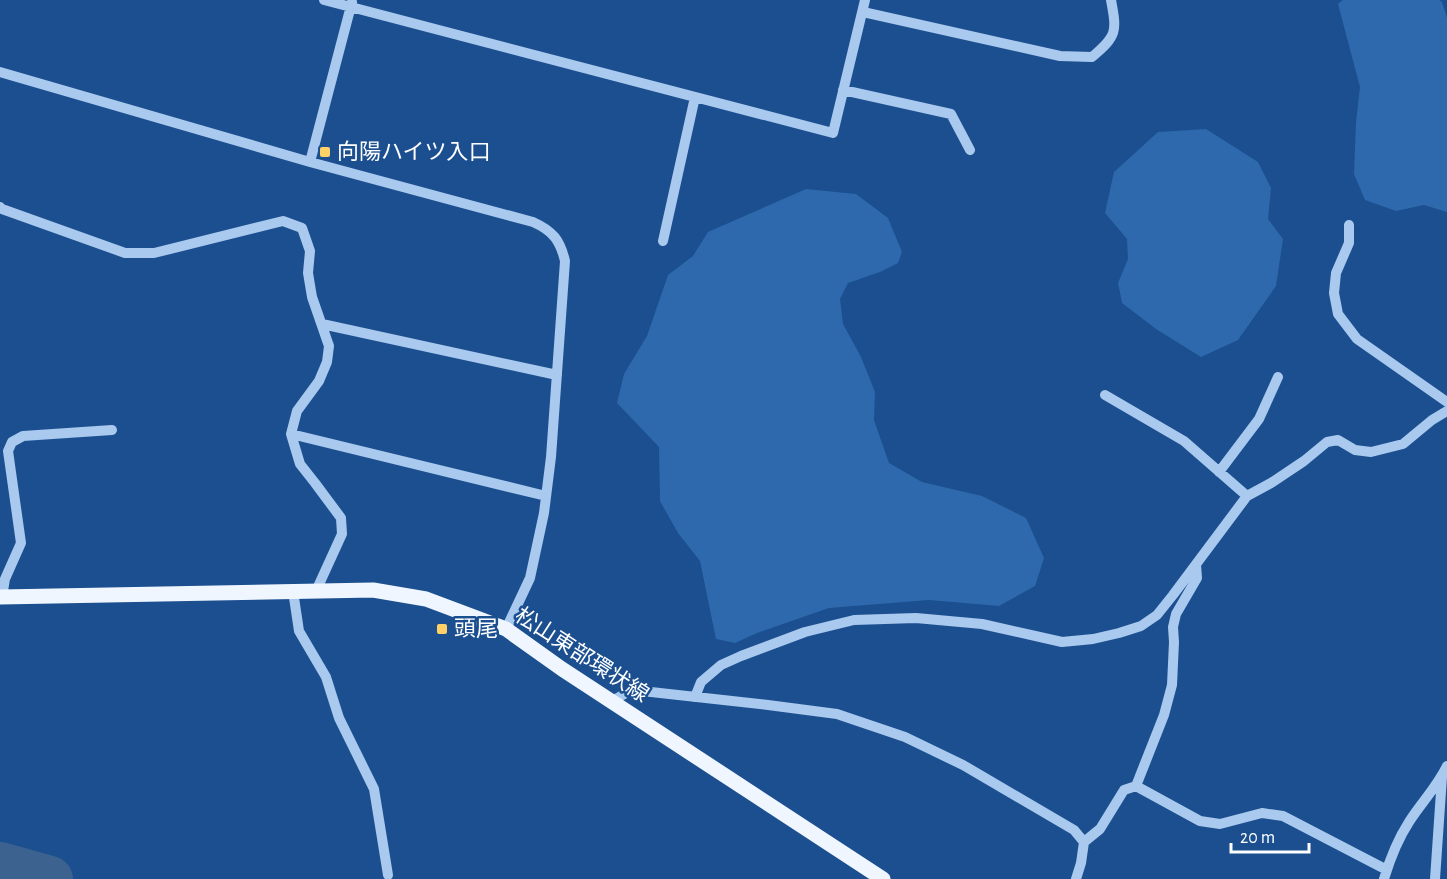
<svg xmlns="http://www.w3.org/2000/svg" width="1447" height="879" font-family="'Alegreya Sans','Noto Sans JP',sans-serif">
<rect width="100%" height="100%" fill="#1b4f8f"/>
<path fill="#2e69ad" d="M1343,0H1439L1442,2L1447,18V212L1424,205L1396,211L1365,200L1354,174L1356,122L1360,87L1338,4Z
M1206,129L1258,162L1271,188L1268,219L1283,239L1276,286L1238,340L1201,357L1156,329L1122,303L1118,283L1128,259L1127,239L1105,213L1114,172L1158,132Z
M806,189L856,194L888,218L902,252L898,263L880,272L848,283L840,299L843,324L861,357L875,392L874,420L889,463L922,482L982,496L1026,518L1044,558L1035,586L999,606L929,600L829,608L757,633L735,643L716,639L700,561L678,533L660,501L659,447L617,403L624,374L647,336L668,275L693,256L708,232Z"/>
<g fill="none" stroke-linecap="round" stroke-linejoin="round">
<path stroke="#3c6290" stroke-width="46" d="M0,865L50,879"/>
<path stroke="#a9c9ee" stroke-width="10" d="M324,0L833,133L865,0
M863,12L1060,56L1092,57C1117,36 1117,32 1111,0
M0,72L310,162L533,222C553,231 560,240 565,261L551,457L544,513L530,578L506,629
M843,90L951,114L970,150
M310,162L352,2
M0,207L2,209L125,253H154L283,221L302,228L310,251L308,273L312,297L329,346L327,362L319,381L297,411L291,434L300,464L315,483L341,518L342,534L316,591
M1349,225V243L1336,273L1334,293L1338,314L1357,339L1447,402
M663,241L695,97
M322,324L557,375
M1105,395L1184,441L1247,496
M291,434L546,496
M1219,472L1259,419L1278,377
M1196,565L1197,578L1176,614L1173,627L1174,642L1172,685L1164,715L1136,786L1200,821L1220,824L1262,813L1283,816L1387,870
M293,591L299,631L326,677L339,718L374,789L388,875
M2,597L5,579L21,543L8,451L12,442L23,436L112,430
M695,697L701,682L721,665L741,656L805,632L854,620L916,618L982,624L1062,642L1093,639L1119,633L1141,626L1157,615L1173,595L1247,496L1271,483L1304,461L1327,442L1338,440L1355,450L1371,452L1403,444L1432,420L1447,411
M612,701L628,692L642,691L768,705L837,714L905,737L963,765L1074,830L1084,842L1081,863L1076,879
M1084,842L1100,829L1124,790L1136,786
M1384,879C1390,859 1398,839 1409,822C1421,803 1437,787 1447,766
M1435,879L1442,777"/>
<path stroke="#f0f6ff" stroke-width="15" d="M0,597L373,590L426,599L506,629L562,669L883,879"/>
</g>
<g fill="#ffd166" stroke="#1b4f8f" stroke-width="2">
<rect x="319" y="146" width="12" height="12" rx="3"/>
<rect x="436" y="623" width="12" height="12" rx="3"/>
</g>
<g text-anchor="middle" dominant-baseline="central" stroke-width="5" stroke-linejoin="round" paint-order="stroke">
<g font-size="22" fill="#fff" stroke="#1b4f8f" text-anchor="start">
<text x="337" y="152">向陽ハイツ入口</text>
<text x="454" y="629">頭尾</text>
</g>
<g font-size="22" fill="#fff" stroke="#1b4f8f">
<text transform="translate(582 655) rotate(33)">松山東部環状線</text>
</g>
</g>
<path d="M1231 843v9h78v-9" fill="none" stroke="#ffffff" stroke-width="3"/>
<text x="1240" y="843" font-size="18" fill="#ffffff" stroke="#1b4f8f" stroke-width="4.5" paint-order="stroke">20 m</text>
</svg>
